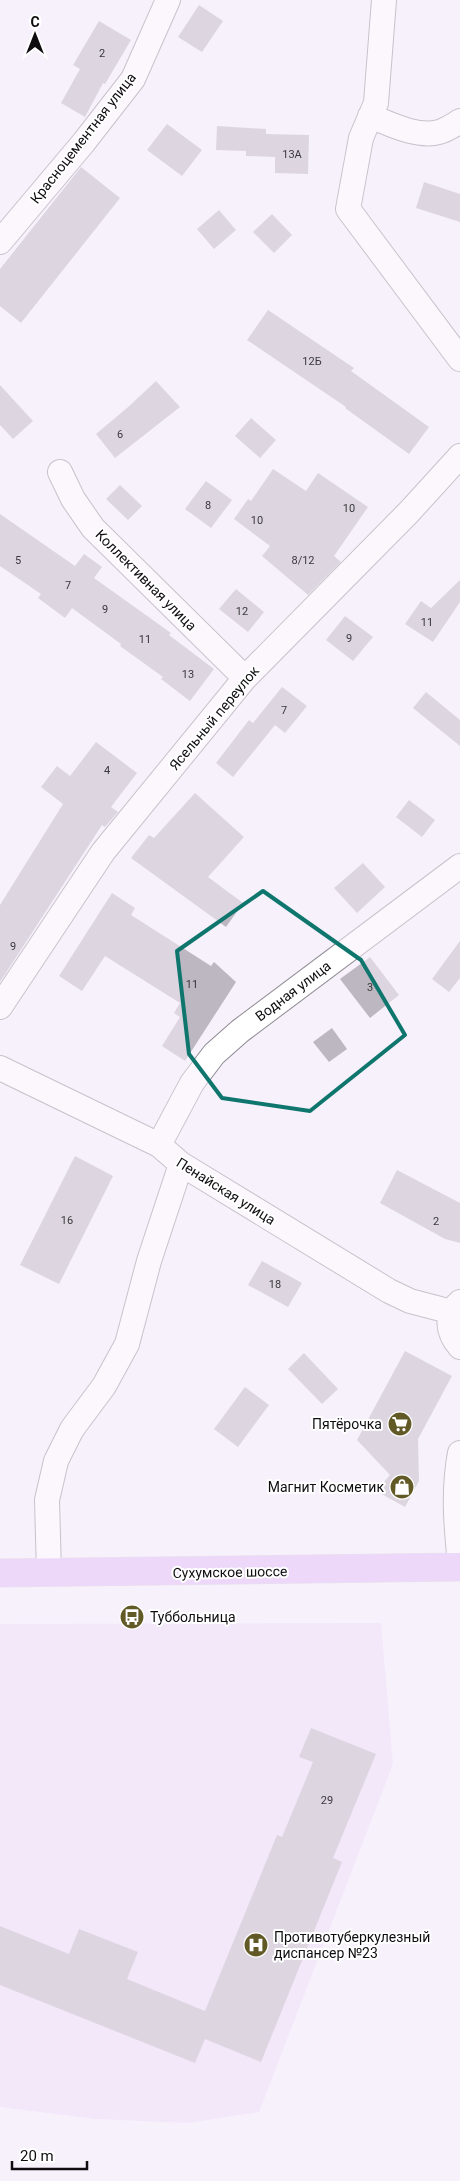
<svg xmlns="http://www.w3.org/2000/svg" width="460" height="2181" font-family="Roboto,sans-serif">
<rect width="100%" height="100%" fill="#f7f1fc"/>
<path fill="#edddf9" d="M381,1623L393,1764L259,2112L187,2123L96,2119L0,2107V1624Z"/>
<path fill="#bcb7c1" d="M199,5L223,21L202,52L178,37Z
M99,21L131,40L105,84L103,83L85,117L61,103L80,69L73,65Z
M167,124L202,150L182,176L147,150Z
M217,126L266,129V134L309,135L308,174L275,173V157L246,156V151L216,150Z
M81,167L120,198L21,323L0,306V269Z
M424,182L460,194V222L416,208Z
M219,210L236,230L214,249L197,229Z
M272,214L292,235L274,253L253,232Z
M268,310L354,368L351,371L429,427L409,454L345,408L346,407L247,340Z
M156,381L180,407L115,458L96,434L127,408Z
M0,385L33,421L13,439L0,425Z
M251,418L276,440L260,458L235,436Z
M273,469L306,491L318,473L368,507L334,556L341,562L308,595L262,556L270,546L234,519L248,499L251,501Z
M206,481L232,500L211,528L185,509Z
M120,485L142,506L128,520L106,499Z
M0,514L75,566L84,554L102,567L94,578L171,633L169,635L214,669L190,701L161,679L163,677L120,646L121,644L72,608L65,618L38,598L41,594L0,566Z
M460,580V602L433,642L405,624L421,601L431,608Z
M236,589L264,612L248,632L219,609Z
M345,616L373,637L353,661L326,640Z
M282,687L307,706L285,733L275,725L233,777L216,763L249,720L253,723Z
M426,692L460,720V746L413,708Z
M96,742L137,773L111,807L118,812L105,827L102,825L0,982V905L63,804L41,787L57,766L70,776Z
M195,793L244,837L208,877L243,903L226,927L131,858L149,835L154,838Z
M409,800L435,820L422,837L396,817Z
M363,863L385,887L357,913L334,888Z
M112,893L135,908L131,915L211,966L214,962L236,982L185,1061L162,1046L180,1017L174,1013L180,1003L105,956L82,991L59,976Z
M460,941V978L449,992L432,979Z
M370,957L399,995L370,1018L340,979Z
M332,1028L347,1049L329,1062L313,1042Z
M75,1156L113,1176L59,1284L20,1265Z
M397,1170L460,1203V1243L445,1239L380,1203Z
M262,1261L302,1283L288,1307L248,1285Z
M405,1351L452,1376L418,1439L419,1481L405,1507L376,1491L390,1475L357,1440Z
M304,1353L338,1389L322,1404L288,1369Z
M245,1387L269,1405L238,1447L214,1429Z
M311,1728L376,1754L333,1858L342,1862L261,2062L205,2039L195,2063L0,1985V1926L69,1954L79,1929L138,1952L127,1979L205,2011L277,1835L282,1837L313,1762L299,1757Z"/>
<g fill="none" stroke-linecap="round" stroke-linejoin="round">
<defs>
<path id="street" d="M384,0L376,103L361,138L348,209L460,359
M370,116C390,124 417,138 439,132C446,130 454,125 460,121
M0,242L84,142L133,79L168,0
M60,472L73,499L93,528L245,678
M0,1007L103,852L245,678L409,512L460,456
M0,1068L159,1145L181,1164L389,1291L410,1301L452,1312
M159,1145L192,1083L214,1054L240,1031L460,866
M460,1302C445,1316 447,1332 460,1347
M460,1453C453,1490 456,1526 460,1563
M49,1573L47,1500L56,1461L72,1429L104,1386L127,1344L149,1261L181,1164"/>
<path id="highway" d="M0,1573L460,1567"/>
</defs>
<use href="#street" stroke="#8f8a93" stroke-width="26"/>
<use href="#highway" stroke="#d4d3d4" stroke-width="29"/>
<use href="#street" stroke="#fff" stroke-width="24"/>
<use href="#highway" stroke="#dfbaf9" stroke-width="28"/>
</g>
<path d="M0 0H460V2181H0ZM263,891L361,960L405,1035L310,1111L222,1098L189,1054L177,951Z" fill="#f7f1fc" fill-opacity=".55" fill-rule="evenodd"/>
<path fill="none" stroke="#0f766e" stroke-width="4" stroke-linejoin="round" d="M263,891L361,960L405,1035L310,1111L222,1098L189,1054L177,951Z"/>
<defs>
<symbol id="supermarket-disc" viewBox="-11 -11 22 22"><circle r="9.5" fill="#625a26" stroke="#fff"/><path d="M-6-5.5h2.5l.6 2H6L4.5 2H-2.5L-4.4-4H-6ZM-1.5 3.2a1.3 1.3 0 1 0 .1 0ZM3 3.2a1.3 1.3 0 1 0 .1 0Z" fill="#fff"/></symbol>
<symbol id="shop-disc" viewBox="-11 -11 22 22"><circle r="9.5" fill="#625a26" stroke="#fff"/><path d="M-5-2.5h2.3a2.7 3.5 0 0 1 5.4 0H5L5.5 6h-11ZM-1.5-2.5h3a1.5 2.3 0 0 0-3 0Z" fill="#fff"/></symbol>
<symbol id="bus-disc" viewBox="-11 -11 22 22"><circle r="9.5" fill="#625a26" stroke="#fff"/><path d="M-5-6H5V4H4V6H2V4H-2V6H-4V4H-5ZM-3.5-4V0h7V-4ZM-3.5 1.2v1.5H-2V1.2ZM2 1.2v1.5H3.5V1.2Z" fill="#fff"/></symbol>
<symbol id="hospital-disc" viewBox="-11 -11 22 22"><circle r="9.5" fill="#625a26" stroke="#fff"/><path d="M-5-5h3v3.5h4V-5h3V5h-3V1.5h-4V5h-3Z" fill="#fff"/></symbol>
</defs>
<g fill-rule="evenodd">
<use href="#supermarket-disc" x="386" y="1410" width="28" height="28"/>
<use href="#shop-disc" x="388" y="1473" width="28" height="28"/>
<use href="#bus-disc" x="118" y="1603" width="28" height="28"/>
<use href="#hospital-disc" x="242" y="1931" width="28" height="28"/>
</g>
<g text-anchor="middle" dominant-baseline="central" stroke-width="4" stroke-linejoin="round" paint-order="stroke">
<g font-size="11" fill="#3a383c">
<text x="102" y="53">2</text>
<text x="292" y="154">13А</text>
<text x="312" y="361">12Б</text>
<text x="120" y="434">6</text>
<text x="208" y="505">8</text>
<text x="349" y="508">10</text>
<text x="257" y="520">10</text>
<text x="18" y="560">5</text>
<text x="303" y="560">8/12</text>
<text x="68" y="585">7</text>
<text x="105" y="609">9</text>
<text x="242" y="611">12</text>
<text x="427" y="622">11</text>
<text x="349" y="638">9</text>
<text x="145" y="639">11</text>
<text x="188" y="674">13</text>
<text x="284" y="710">7</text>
<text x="107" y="770">4</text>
<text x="13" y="946">9</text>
<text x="192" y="984">11</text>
<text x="370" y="987">3</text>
<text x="67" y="1220">16</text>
<text x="436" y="1221">2</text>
<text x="275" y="1284">18</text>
<text x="327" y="1800">29</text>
</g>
<g font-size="14" fill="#0f0d10" stroke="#fff">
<text transform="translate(83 138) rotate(-52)">Красноцементная улица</text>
<text transform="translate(146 580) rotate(45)">Коллективная улица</text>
<text transform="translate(214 718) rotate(-50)">Ясельный переулок</text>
<text transform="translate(293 991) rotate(-37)">Водная улица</text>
<text transform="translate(226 1191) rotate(32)">Пенайская улица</text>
<text transform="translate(230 1572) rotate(-1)">Сухумское шоссе</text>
</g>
<g font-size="14" fill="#0f0d10" stroke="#fff" text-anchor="end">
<text x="382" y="1424">Пятёрочка</text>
<text x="384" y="1487">Магнит Косметик</text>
<text x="150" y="1617" text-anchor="start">Туббольница</text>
<text x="274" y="1937" text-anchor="start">Противотуберкулезный<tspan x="274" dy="16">диспансер №23</tspan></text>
</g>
</g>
<g transform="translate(35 35)" stroke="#ffffff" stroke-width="4" paint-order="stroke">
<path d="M0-4L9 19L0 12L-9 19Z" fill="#0f0d10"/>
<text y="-8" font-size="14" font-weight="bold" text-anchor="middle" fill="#0f0d10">С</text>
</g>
<path d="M12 2161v8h75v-8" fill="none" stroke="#0f0d10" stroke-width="2.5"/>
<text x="20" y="2161" font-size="15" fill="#0f0d10" stroke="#ffffff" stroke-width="4" paint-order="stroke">20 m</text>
</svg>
